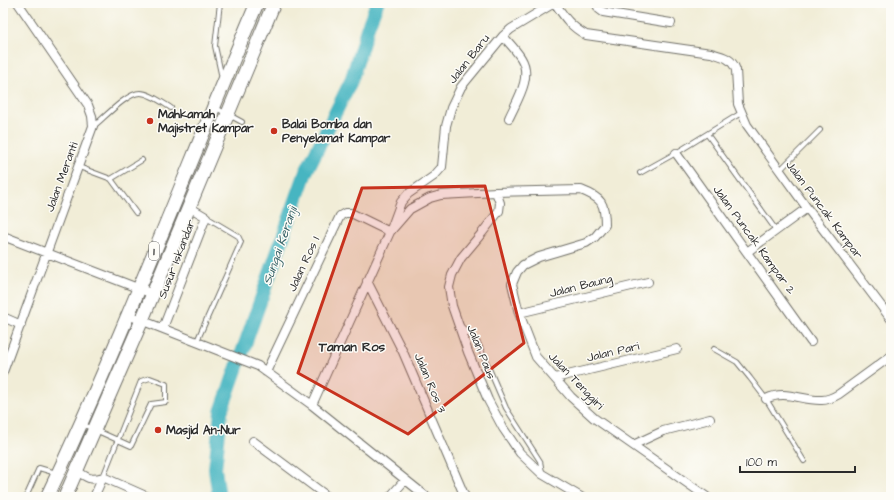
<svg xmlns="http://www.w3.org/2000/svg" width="894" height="500" font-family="'Architects Daughter',sans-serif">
<rect width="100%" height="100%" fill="#fdfcf7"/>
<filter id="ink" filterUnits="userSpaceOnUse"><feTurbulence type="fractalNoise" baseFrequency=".025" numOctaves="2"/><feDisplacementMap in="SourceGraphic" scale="8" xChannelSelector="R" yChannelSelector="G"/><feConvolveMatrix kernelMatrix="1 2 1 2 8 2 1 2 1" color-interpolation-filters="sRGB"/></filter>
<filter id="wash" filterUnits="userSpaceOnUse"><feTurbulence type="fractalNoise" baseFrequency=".012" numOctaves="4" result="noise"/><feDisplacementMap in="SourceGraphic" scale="16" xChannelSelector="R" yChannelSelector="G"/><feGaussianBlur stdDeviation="0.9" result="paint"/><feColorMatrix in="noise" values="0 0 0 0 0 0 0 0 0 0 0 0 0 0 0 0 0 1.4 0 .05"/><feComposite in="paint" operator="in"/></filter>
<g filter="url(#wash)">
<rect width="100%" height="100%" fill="#f1edd7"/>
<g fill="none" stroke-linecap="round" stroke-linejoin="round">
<path stroke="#47b5c1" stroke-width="14" d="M219,497L215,469L221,412L306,172L351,81L367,29L377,3"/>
</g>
</g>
<g filter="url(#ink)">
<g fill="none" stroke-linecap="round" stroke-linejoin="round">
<defs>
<path id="service" d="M220,3L215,46L222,78
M216,108L242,122
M94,126C104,118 127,93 140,93C150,93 163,103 171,108
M707,134L776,230
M79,167L111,179L142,160
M780,170L820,130
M640,173L676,153L741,113
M111,179L136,213
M461,326L478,343L506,408L540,461L542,472
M197,341L241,242L238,236L206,217
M714,349L737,362L750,378L766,399L804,461
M82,424L131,446L151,404L166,402V384L150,378L141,381L103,477
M26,497L39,468L56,473"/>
<path id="minor" d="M555,3C565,18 570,26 586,35L711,53C722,56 732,58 736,70L738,104L747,125L807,208L891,319
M596,3L599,9L603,12L671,23
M503,36C509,43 516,50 521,58C533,77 517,100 509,118
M676,153L811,342
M496,192L500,203L499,211L482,233L461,258L452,275L449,287L452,306L468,352L488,400L503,428L520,453L542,474L581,497
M3,236L153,294
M747,252L807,208
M367,281L403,352L465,497
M519,313L648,282
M128,315L258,366L312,405L427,497
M3,317L21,325
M163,328L206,217L189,207
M3,372L93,126L92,116L88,105L18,3
M266,372L340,216L345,213H351L390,232L401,202L408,194L434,176L442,167L446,126L451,108L461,87L503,36L511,29L554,3
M555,378L677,349
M766,399C786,389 801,401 822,400C828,400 834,397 839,394L891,356
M312,405L390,232L410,209L430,198L441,195L496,192L581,190C602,198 605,203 605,225L595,237L586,243L539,257L523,265L517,272L512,284L519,313L536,357L571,397L594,418L707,497
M253,441L328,497
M633,445L663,431L710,419
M77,471C88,478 90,481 103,477L148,497
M94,497L103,477
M390,497L405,480"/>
<path id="trunk" d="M47,497C124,335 187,168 257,3
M65,497L142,320L274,3"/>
</defs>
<use href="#service" stroke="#706f67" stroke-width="6"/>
<use href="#minor" stroke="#706f67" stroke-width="10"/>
<use href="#trunk" stroke="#706f67" stroke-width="15"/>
<use href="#service" stroke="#fff" stroke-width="4"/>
<use href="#minor" stroke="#fff" stroke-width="8"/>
<use href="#trunk" stroke="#fff" stroke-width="13"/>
</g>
</g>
<path fill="#c8321e" fill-opacity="0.2" stroke="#c8321e" stroke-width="3" stroke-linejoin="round" d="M485,186L524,343L408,434L298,373L362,188Z"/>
<g fill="#c8321e" stroke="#fdfcf7" stroke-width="1.5">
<circle cx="150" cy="121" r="4"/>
<circle cx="274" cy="131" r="4"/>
<circle cx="158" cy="430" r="4"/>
</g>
<g text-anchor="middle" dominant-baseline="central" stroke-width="3" stroke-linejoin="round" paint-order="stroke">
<rect fill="#fdfcf7" stroke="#6a6a68" stroke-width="1" x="149" y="242" width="10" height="18" rx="3"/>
<g font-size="11" font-weight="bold" fill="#2b2b2b">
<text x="154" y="251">1</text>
</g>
<g font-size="12" fill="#2b2b2b" stroke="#fdfcf7">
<text transform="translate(469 59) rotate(-52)">Jalan Baru</text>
<text transform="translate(62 177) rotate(-70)">Jalan Meranti</text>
<text transform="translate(824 210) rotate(53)">Jalan Puncak Kampar</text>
<text transform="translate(754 240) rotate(54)">Jalan Puncak Kampar 2</text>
<text transform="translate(177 259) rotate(-69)">Susur Iskandar</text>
<text transform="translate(304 264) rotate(-65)">Jalan Ros 1</text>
<text transform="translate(581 286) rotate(-14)">Jalan Baung</text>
<text transform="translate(481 352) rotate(68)">Jalan Paus</text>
<text transform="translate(613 352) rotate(-13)">Jalan Pari</text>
<text transform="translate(576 381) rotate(46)">Jalan Tenggiri</text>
<text transform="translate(430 383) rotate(67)">Jalan Ros 3</text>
</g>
<g font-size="12" font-weight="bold" fill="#2b2b2b" stroke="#fdfcf7" text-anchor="start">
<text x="158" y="114">Mahkamah<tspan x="158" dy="14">Majistret Kampar</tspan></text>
<text x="282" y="124">Balai Bomba dan<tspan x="282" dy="14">Penyelamat Kampar</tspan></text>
<text x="166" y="430">Masjid An-Nur</text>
</g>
<g font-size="13" font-style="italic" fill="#366267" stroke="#fdfcf7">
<text transform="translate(280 246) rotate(-71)">Sungai Keranji</text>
</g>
<g font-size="13" font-weight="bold" fill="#2b2b2b" stroke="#fdfcf7">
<text x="352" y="347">Taman Ros</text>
</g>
</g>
<rect width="894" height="500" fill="none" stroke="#fdfcf7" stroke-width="16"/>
<path d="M740 466v6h115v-6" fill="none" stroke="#2b2b2b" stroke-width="2"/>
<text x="746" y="466" font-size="12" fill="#2b2b2b" stroke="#fdfcf7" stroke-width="3" paint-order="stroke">100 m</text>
</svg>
